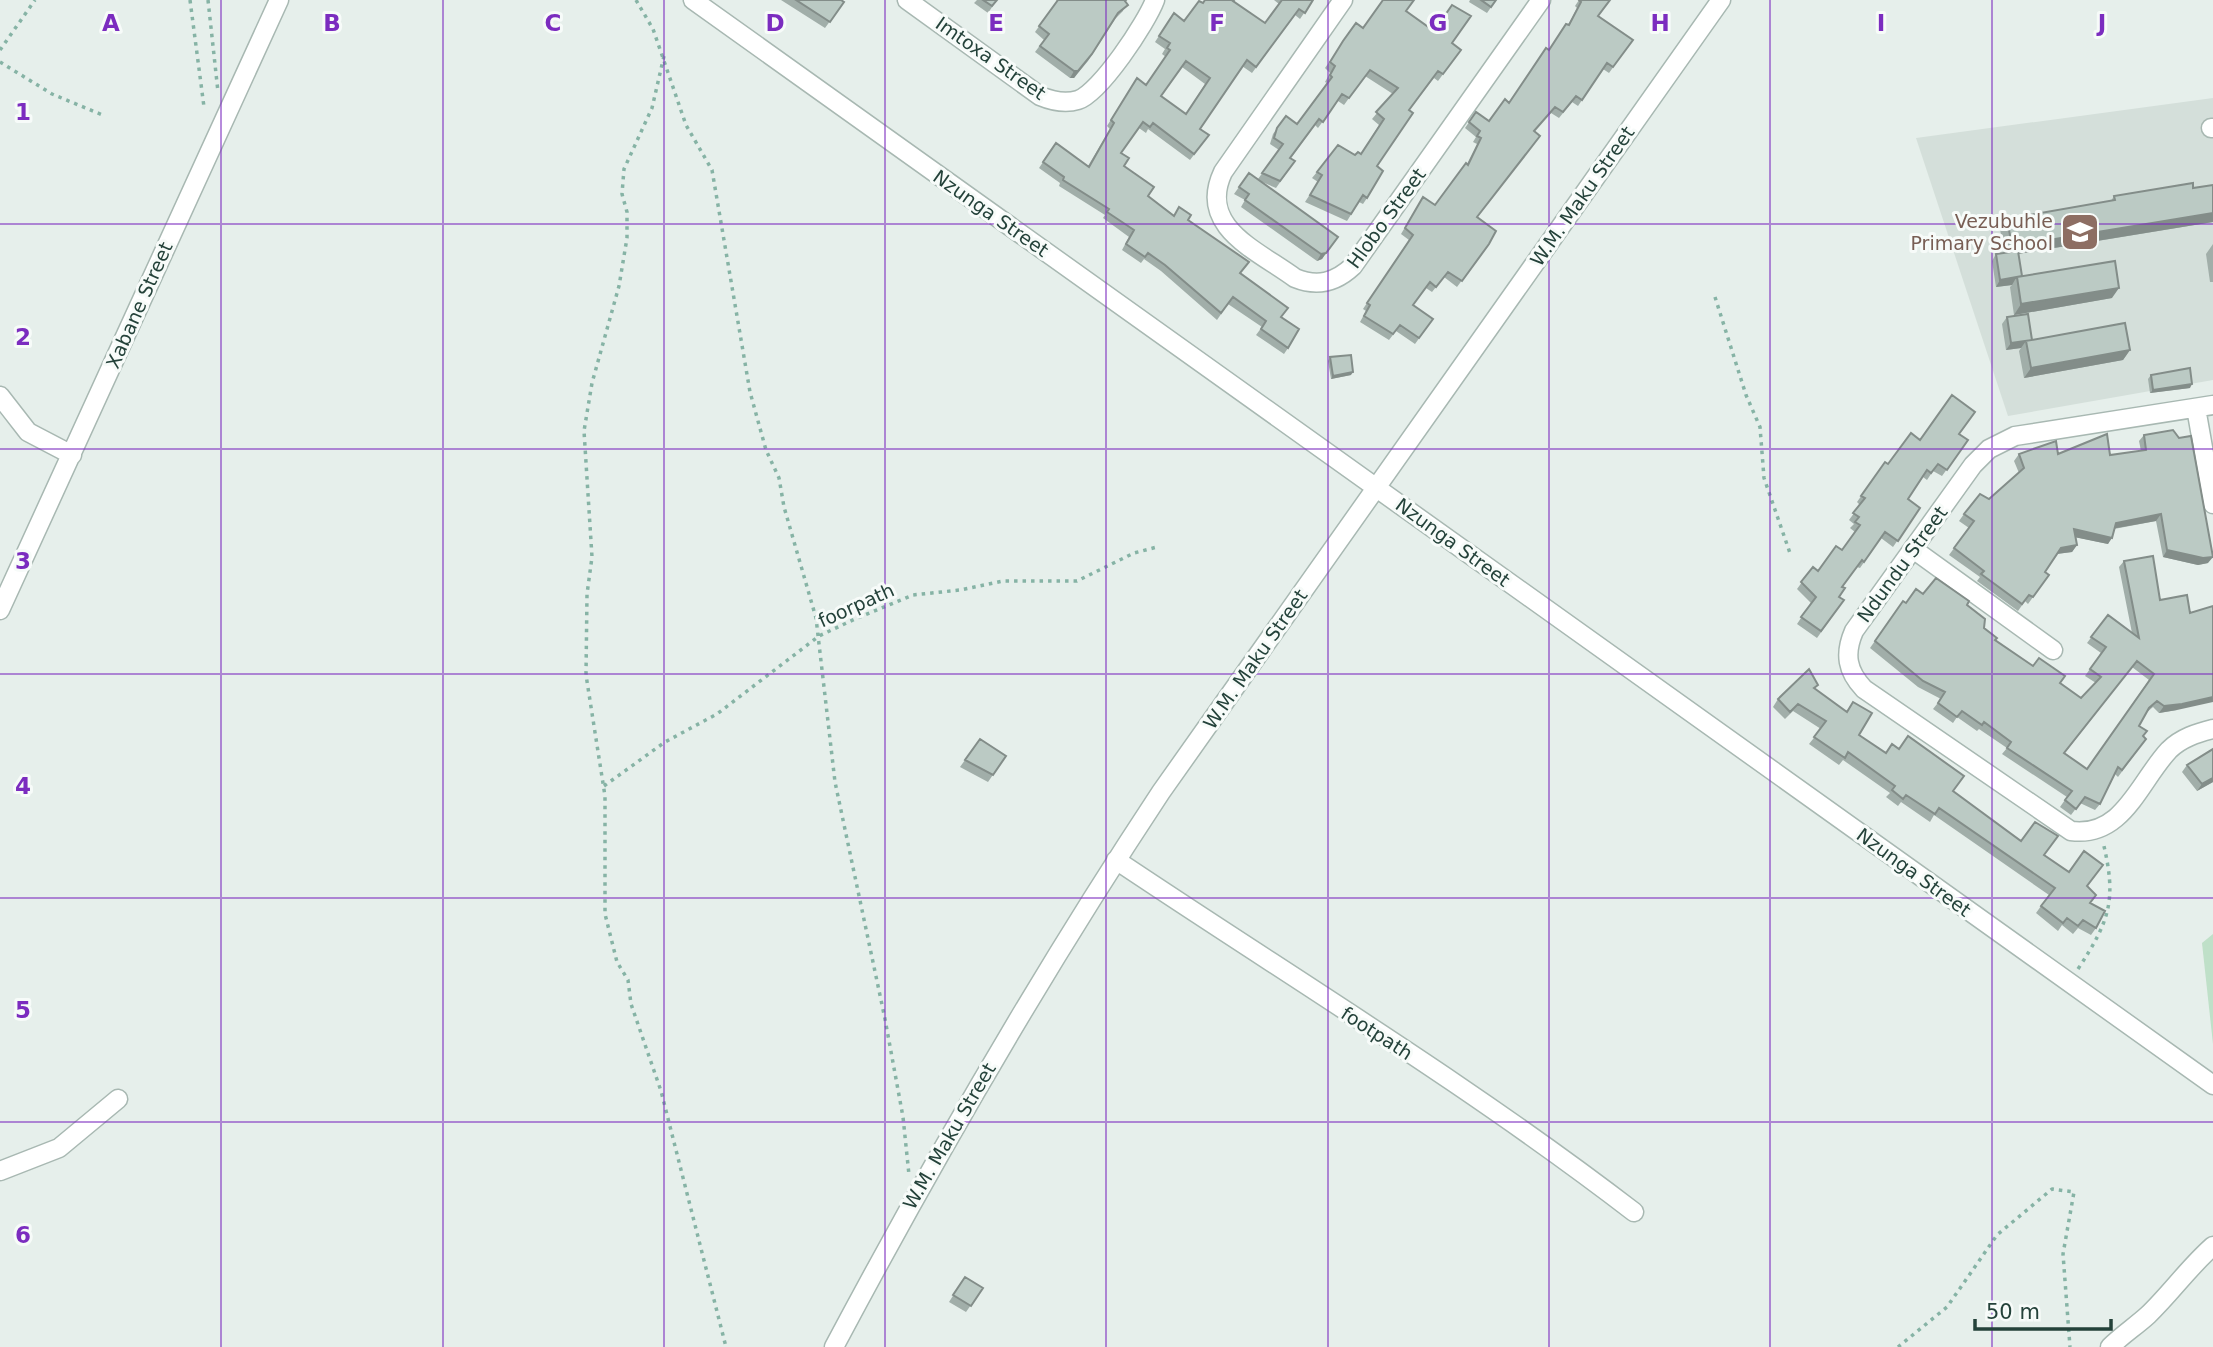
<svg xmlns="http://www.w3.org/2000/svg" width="2213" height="1347" font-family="'DejaVu Sans',sans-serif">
<rect width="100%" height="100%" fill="#e6efeb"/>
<path fill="#d4dfda" d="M2213,98V380L2008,416L1916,138Z"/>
<path fill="#bfe0c8" d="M2213,934V1044L2202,943Z"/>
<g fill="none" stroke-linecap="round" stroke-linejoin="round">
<defs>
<path id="minor" d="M693,0L2213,1085
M907,0L1040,96C1052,101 1065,104 1078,100C1100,93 1147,22 1155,0
M1343,0L1223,172C1197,227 1257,250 1295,278C1317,287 1335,283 1353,266L1541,0
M2211,128H2213
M0,396L28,432L72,455
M2213,405L2015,436L1989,449L1973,465L1854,631C1844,654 1847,671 1864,689L2071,831C2123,838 2139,782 2169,750C2181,738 2197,733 2213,729
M2196,408L2213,504
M1913,549L2053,650
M0,610L279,0
M1116,860C1289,976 1469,1085 1634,1212
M0,1171L59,1148L118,1099
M834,1347C935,1157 1042,972 1161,792L1721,0
M2110,1347C2122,1335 2136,1326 2148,1315C2171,1293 2189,1267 2213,1246"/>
</defs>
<use href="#minor" stroke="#a8b8b2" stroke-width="21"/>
<path stroke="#86b3a5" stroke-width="3.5" stroke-dasharray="3.5 5" stroke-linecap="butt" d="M190,0L204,107
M208,0L218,92
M636,0L653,29L686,125L712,170L750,392L766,450L779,478L784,507L816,618L835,782L885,1019L903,1117L909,1175
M0,50L35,0
M664,56L652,108L624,169L622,194L627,212V238L619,286L592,383L584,431L592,557L587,594L586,675L605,796V914L617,962L628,980L631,1004L661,1091L726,1347
M0,62L52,94L105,116
M1715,297L1746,395L1760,427L1764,478L1791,556
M604,786L665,742L717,714L819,636L855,619L913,595L960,590L1003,581H1077L1134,553L1157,547
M2078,969C2110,920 2117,900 2103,842
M1898,1347L1947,1307L1997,1235L2052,1189L2074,1192L2063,1254L2070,1347"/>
<use href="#minor" stroke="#fff" stroke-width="18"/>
</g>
<path fill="#a1aea9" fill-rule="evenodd" d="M781,0H841L844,2L825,28Z
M977,0H997L988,13L974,3Z
M1056,0H1126L1123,11L1115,19L1088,61L1074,78H1070L1035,52L1044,40L1035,32L1057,1Z
M1274,0H1313L1300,19L1295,15L1252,73L1242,66L1200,129L1209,135L1190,160L1148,129L1146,133L1139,128L1121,153L1124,166L1148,196L1174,215L1188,220L1241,274L1281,317L1288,348L1284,354L1256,335L1262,327L1228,304L1217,320L1161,271L1144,259L1141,263L1122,250L1129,237L1103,218L1105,215L1059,186L1060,183L1039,168L1056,143L1088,166L1110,129L1107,126L1133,84L1146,85L1166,57L1162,54L1165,49L1155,42L1174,13L1184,21L1203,3L1233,1L1265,23L1279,4ZM1182,67L1205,84L1186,114L1161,96Z
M1470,0H1496L1487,13L1469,2Z
M1579,0L1598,16L1633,40L1609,73L1603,69L1578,106L1572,102L1559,118L1551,113L1534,131L1477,218L1489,244L1457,287L1444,277L1432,292L1426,288L1413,305L1433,319L1415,344L1396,331L1389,340L1360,322L1366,311L1363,309L1409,240L1401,234L1423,197L1435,205L1467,164L1477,144L1473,142L1476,137L1465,128L1476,112L1489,121L1509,103L1568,25L1577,8L1575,6Z
M1406,11L1461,50L1438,81L1434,78L1409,110L1377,166L1367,198L1363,204L1359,202L1347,221L1305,202L1318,182L1312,178L1317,172L1361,154L1379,125L1372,119L1393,94L1365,76L1344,105L1338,101L1318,128L1315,125L1291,158L1295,161L1276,188L1260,181L1338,237L1322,259L1317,261L1241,207L1245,200L1234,194L1249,173L1258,179L1279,150L1270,144L1273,134L1286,116L1297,124L1327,83L1325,82L1330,73L1325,68L1339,48L1363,28Z
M2193,188L2213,222L2018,254L2022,276L2112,298L2014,315L2010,287L2012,285L1996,287L1992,261L1996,254L2004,253L2000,229L2007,219L2111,201L2114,196Z
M2213,244V282H2210L2206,254Z
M2007,317L2032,340L2130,350L2123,360L2024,378L2019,351L2021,348L2006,350L2002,324Z
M1330,357L1351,375L1331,379L1328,361Z
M2151,375L2190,388L2150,393L2148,379Z
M1959,434L1968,440L1942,476L1933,471L1927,480L1923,477L1908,499L1920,508L1893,547L1881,538L1860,568L1857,567L1842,587L1839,597L1844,600L1817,638L1797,624L1811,603L1797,589L1813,567L1818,571L1842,550L1855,532L1850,528L1854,524L1849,520L1860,505L1857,502L1885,462L1888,464L1920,440Z
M2144,435L2208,563L2198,565L2163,557L2156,521L2114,529L2108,544L2075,537L2077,545L2072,552L2057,554L2045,572L2049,575L2028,604L2025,601L2018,611L1977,581L1980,577L1949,555L1969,528L1959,521L1964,514L1989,499L2019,473L2014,461L2019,454L2110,455L2141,451L2139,441Z
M2124,561L2177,710L2159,713L2153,707L2146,713L2139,726L2143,736L2146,739L2118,777L2115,774L2100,804L2095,810L2080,803L2071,815L2060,807L2067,797L2002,754L2007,748L1979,729L1977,731L1957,717L1953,723L1933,709L1941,699L1918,687L1870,648L1903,601L1906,603L1923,594L1967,605L1984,628L1995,640L2033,666L2060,683L2081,698L2096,683L2085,676L2101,653L2087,643L2108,615L2132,633L2119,567ZM2132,667L2149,680L2087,769L2065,753Z
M1815,689L1846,712L1853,702L1859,735L1886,753L1953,791L2021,841L2087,886L2090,903L2096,928L2091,935L2078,928L2073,934L2062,925L2058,931L2036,913L2049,895L1934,815L1930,822L1901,802L1898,806L1886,797L1890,793L1843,760L1839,765L1809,744L1821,729L1793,711L1785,719L1773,707L1778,699Z
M980,739L1006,756L988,782L960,767Z
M2187,765L2213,782L2197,791L2182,772Z
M965,1277L983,1288L966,1312L949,1302Z"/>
<path fill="#838d89" d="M1092,54L1074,78H1070L1074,71Z
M2213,213V222L2005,256L2012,246Z
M1326,253L1322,259L1317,261L1321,254Z
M2016,278L2012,285L1996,287L2000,280Z
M2119,288L2112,298L2014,315L2021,304Z
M2026,341L2021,348L2006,350L2011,343Z
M2130,350L2123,360L2024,378L2031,368Z
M1353,372L1351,375L1331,379L1333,376Z
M2192,384L2190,388L2150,393L2153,390Z
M2161,514L2156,521L2111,529L2116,523Z
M2074,529L2112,538L2108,544L2069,536Z
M2077,545L2072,552L2056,554L2061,548Z
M2167,550L2213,557L2208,563L2198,565L2163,557Z
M2213,697V702L2177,710L2159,713L2164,706Z
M2213,778V782L2197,791L2202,784Z"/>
<path fill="#bbcac4" stroke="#838d89" stroke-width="2" fill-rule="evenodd" d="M796,0H841L844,2L830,22Z
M983,0H997L992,6Z
M1058,0H1126L1125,1L1128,5L1118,13L1092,54L1078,71H1074L1040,46L1049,34L1039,26Z
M1205,0H1234L1233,1L1265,23L1282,0H1313L1305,13L1299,9L1256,67L1247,60L1200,129L1209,135L1194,154L1153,123L1150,127L1143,122L1121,153L1129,158L1124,166L1154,187L1148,196L1174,216L1179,207L1191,215L1188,220L1249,262L1240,273L1288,308L1281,317L1299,329L1288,348L1261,329L1266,321L1233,297L1221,313L1165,265L1148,253L1145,257L1126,244L1134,230L1107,212L1109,209L1063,180L1064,177L1043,162L1056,143L1089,167L1114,123L1111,120L1137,78L1146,85L1170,50L1167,48L1170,43L1159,36L1174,13L1184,21L1199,1L1203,3ZM1186,61L1210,78L1186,114L1161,96Z
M1383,0H1414L1406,11L1434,31L1452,5L1471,16L1452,43L1461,50L1443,74L1438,71L1409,110L1413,113L1377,166L1383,171L1367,198L1363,195L1351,214L1310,195L1322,175L1317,172L1338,145L1355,155L1358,152L1361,154L1384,119L1376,112L1398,88L1370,70L1349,98L1342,94L1323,122L1319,119L1290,158L1295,161L1280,181L1262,173L1283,144L1274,138L1277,128L1286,116L1297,124L1332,77L1330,75L1335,66L1330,62L1343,41L1356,23L1363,28Z
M1481,0H1496L1491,7Z
M1579,0H1610L1598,16L1633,40L1613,67L1607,63L1582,100L1576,96L1563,112L1555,107L1534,131L1540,136L1477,217L1496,231L1489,244L1462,281L1448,272L1436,287L1430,282L1413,305L1433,319L1419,338L1400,325L1393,334L1364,316L1370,305L1367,303L1413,235L1405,228L1423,197L1435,205L1466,163L1468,165L1481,138L1477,136L1480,131L1469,122L1476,112L1489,121L1505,99L1509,103L1546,48L1549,50L1566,24L1569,25L1581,2Z
M1249,173L1338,237L1326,253L1321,254L1245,200L1249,194L1239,187Z
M2193,183V188L2213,185V213L2012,246L2007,219L2115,200L2114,196Z
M2018,251L2022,276L2000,280L1996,254Z
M2115,261L2119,288L2021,304L2017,277Z
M2028,314L2032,340L2011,343L2007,317Z
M2125,323L2130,350L2031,368L2026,341Z
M1351,355L1353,372L1333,376L1330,357Z
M2190,368L2192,384L2153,390L2151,375Z
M1952,395L1975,412L1959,434L1968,440L1947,470L1938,464L1931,473L1927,470L1908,499L1920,508L1898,541L1885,532L1864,562L1862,560L1842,587L1845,588L1839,597L1844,600L1821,631L1801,617L1816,597L1801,582L1813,567L1818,571L1836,546L1842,550L1860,525L1855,522L1859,517L1853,513L1865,498L1861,496L1885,462L1888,464L1911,433L1920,440Z
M2173,430L2179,438L2191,436L2213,557L2203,558L2167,550L2161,514L2116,523L2112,538L2074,529L2077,545L2061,548L2045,572L2049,575L2033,597L2029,595L2022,604L1981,574L1984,571L1954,548L1974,521L1964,514L1980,494L1989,499L2024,468L2019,454L2056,441L2058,454L2107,434L2110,455L2146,450L2144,435Z
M2153,556L2160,600L2187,595L2190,613L2213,606V697L2182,704L2164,706L2157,701L2149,708L2139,726L2147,731L2143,736L2146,739L2122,770L2118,767L2100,804L2085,797L2076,809L2065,800L2072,791L2007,748L2011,742L1984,722L1982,725L1962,711L1957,717L1938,703L1945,692L1923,681L1875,641L1903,601L1906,603L1916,589L1923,594L1936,578L1969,601L1967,605L1985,619L1984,628L1997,638L1995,640L2033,666L2039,658L2065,676L2060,683L2081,698L2101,677L2090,669L2106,647L2091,637L2108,615L2139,638L2124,561ZM2137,661L2154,674L2087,769L2064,753Z
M1809,669L1818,685L1814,688L1847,712L1853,702L1872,713L1859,735L1886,753L1892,744L1899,749L1908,736L1964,776L1953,791L2021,841L2035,822L2058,836L2044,855L2069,872L2084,851L2103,865L2087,886L2096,895L2090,903L2105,911L2096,928L2083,920L2078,926L2067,918L2063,923L2041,906L2055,888L1939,808L1935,814L1906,795L1903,799L1892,790L1895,786L1848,752L1845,758L1814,737L1826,721L1798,704L1790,712L1778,699Z
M980,739L1006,756L993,775L965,760Z
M2213,749V778L2202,784L2187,765Z
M965,1277L983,1288L971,1306L953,1295Z"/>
<path fill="none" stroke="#7b2cbf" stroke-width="2" stroke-opacity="0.55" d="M221,0V1347M443,0V1347M664,0V1347M885,0V1347M1106,0V1347M1328,0V1347M1549,0V1347M1770,0V1347M1992,0V1347M0,224H2213M0,449H2213M0,674H2213M0,898H2213M0,1122H2213"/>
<defs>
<symbol id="school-square" viewBox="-11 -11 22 22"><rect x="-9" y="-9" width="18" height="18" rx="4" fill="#8d6e63" stroke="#f7fbf9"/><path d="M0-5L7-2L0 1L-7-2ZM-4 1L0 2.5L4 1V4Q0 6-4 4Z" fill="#fff"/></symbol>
</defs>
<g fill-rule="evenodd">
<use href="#school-square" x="2058" y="210" width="44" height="44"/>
</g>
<g text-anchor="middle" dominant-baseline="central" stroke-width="6" stroke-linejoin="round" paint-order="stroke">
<g font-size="19" fill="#24423a" stroke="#f7fbf9">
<text transform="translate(991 58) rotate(35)">Imtoxa Street</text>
<text transform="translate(1582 196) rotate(-55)">W.M. Maku Street</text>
<text transform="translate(991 213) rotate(35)">Nzunga Street</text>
<text transform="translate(1386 218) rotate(-54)">Hlobo Street</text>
<text transform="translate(139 305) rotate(-66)">Xabane Street</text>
<text transform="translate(1453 542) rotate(36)">Nzunga Street</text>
<text transform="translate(1902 564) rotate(-54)">Ndundu Street</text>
<text transform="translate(856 605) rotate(-24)">foorpath</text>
<text transform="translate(1255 659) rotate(-55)">W.M. Maku Street</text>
<text transform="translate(1914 872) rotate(36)">Nzunga Street</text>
<text transform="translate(1377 1033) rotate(33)">footpath</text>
<text transform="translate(949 1136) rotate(-60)">W.M. Maku Street</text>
</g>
<g font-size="19" fill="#785e54" stroke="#f7fbf9" text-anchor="end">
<text x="2053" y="221">Vezubuhle<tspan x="2053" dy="22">Primary School</tspan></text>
</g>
</g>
<g font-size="23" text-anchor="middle" font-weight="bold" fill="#7b2cbf" stroke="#f7fbf9" stroke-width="6" stroke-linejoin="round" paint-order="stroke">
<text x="111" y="31">A</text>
<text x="332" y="31">B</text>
<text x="553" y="31">C</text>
<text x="775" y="31">D</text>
<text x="996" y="31">E</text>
<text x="1217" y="31">F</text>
<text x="1438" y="31">G</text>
<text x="1660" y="31">H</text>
<text x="1881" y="31">I</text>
<text x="2102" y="31">J</text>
<text x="23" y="120">1</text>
<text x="23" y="345">2</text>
<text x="23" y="569">3</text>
<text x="23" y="794">4</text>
<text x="23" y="1018">5</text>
<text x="23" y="1243">6</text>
</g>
<path d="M1975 1319v10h136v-10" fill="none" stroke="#24423a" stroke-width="3.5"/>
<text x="1986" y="1319" font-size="21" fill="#24423a" stroke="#f7fbf9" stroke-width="5" paint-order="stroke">50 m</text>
</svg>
